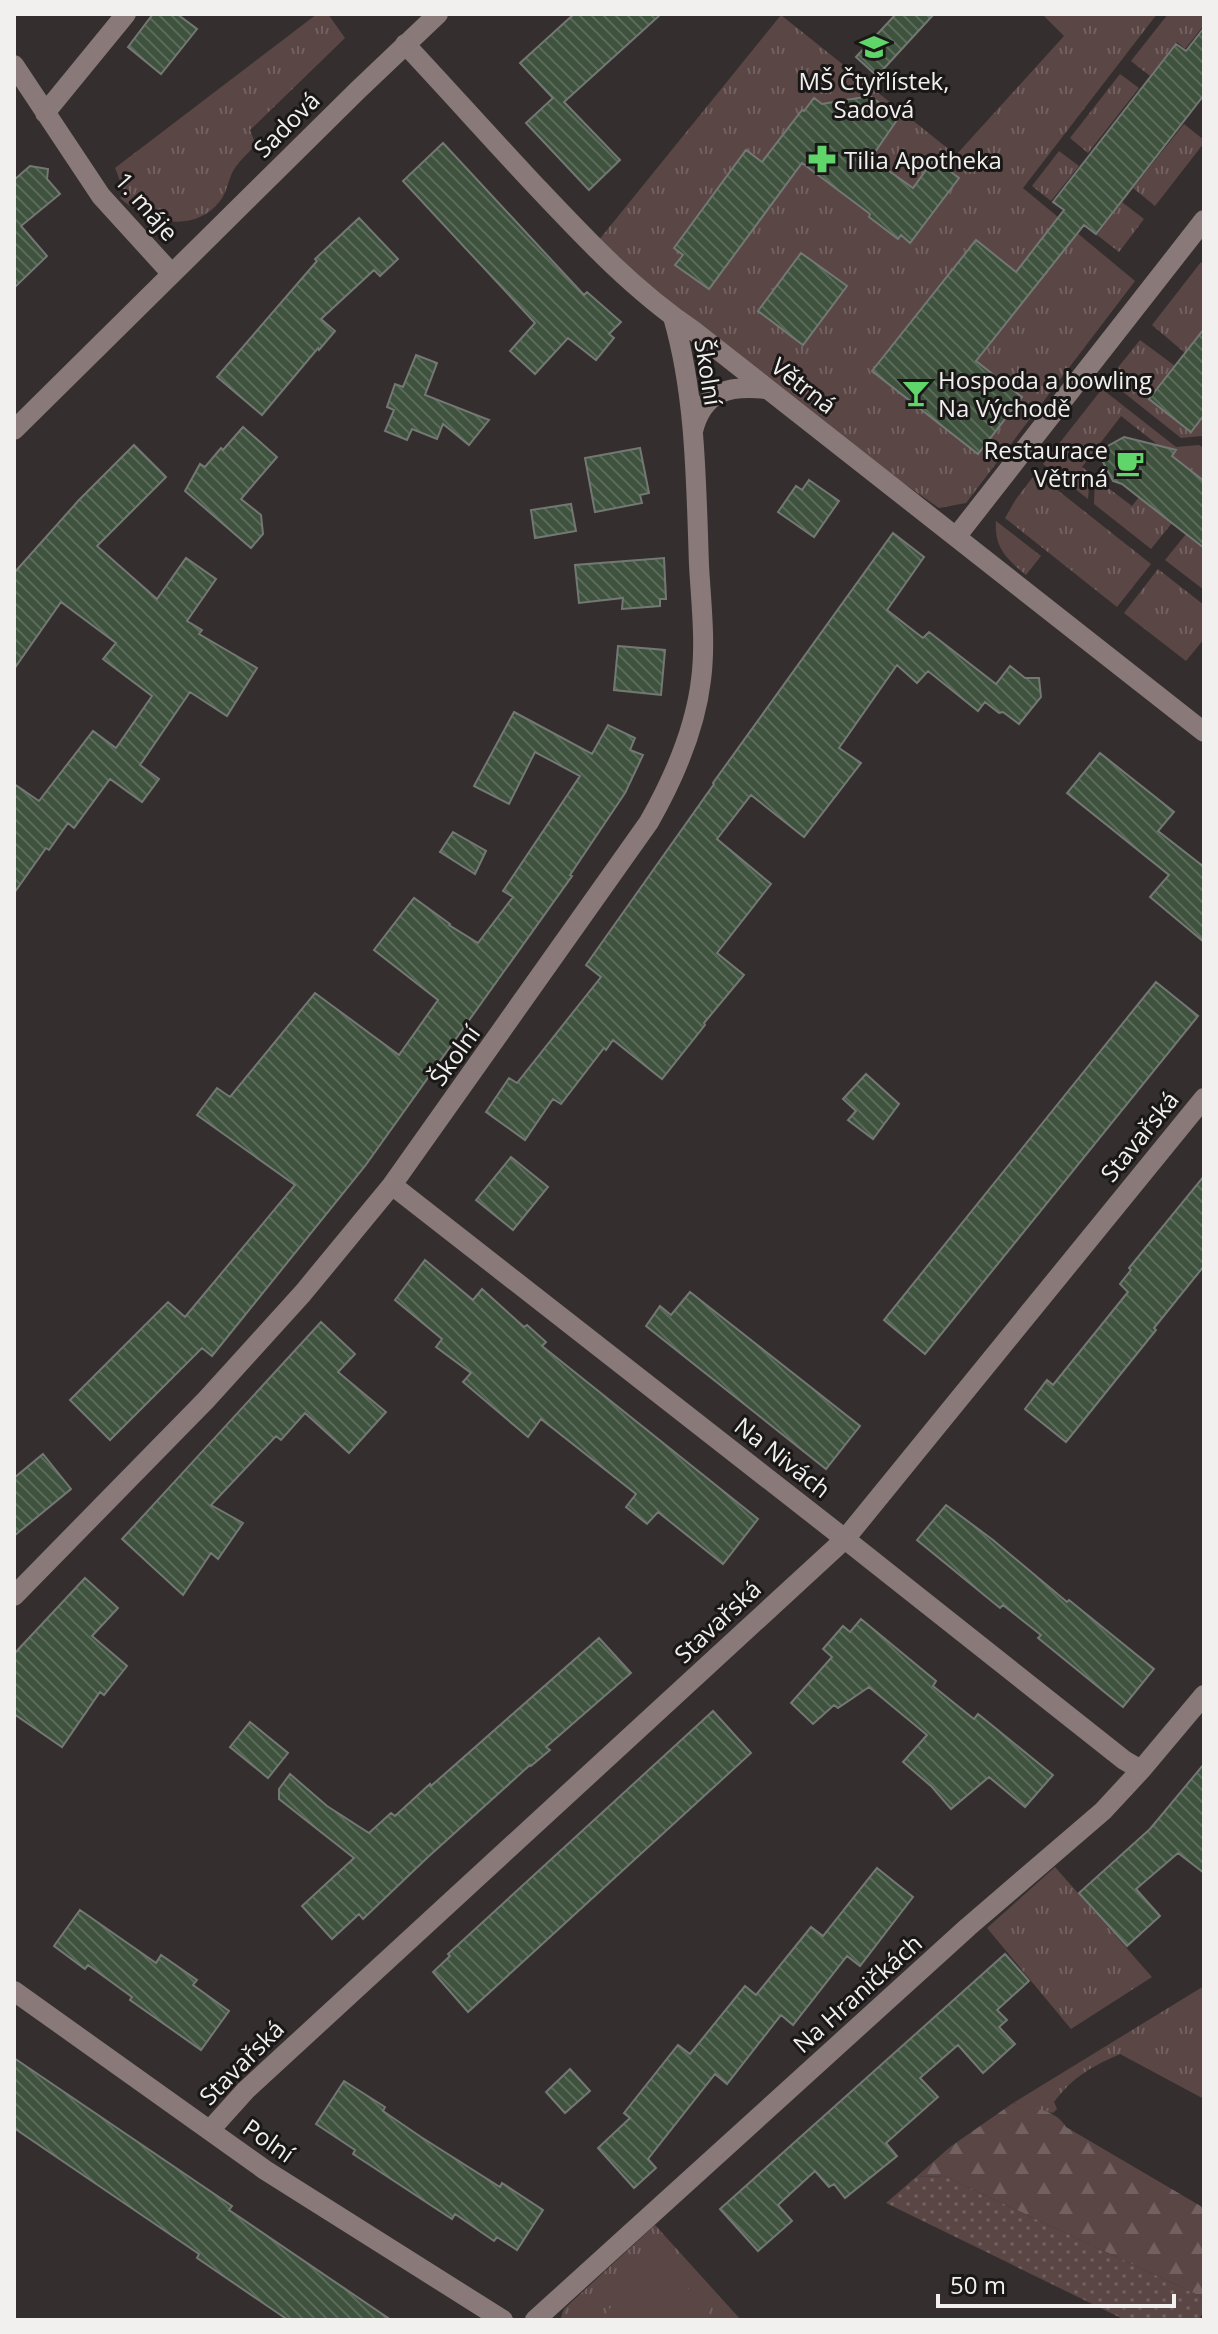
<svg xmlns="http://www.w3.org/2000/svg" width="1218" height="2334" font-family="'Open Sans',sans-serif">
<defs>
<pattern id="grass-tufts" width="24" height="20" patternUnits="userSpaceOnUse" patternTransform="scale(2)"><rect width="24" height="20" fill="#5a4645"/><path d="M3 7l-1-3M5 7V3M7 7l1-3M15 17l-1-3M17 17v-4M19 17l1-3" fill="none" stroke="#726160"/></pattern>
<pattern id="forest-firs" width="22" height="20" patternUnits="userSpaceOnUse" patternTransform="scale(2)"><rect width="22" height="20" fill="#5a4645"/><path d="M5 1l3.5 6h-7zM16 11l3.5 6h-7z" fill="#726160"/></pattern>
<pattern id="park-dots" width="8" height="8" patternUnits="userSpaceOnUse" patternTransform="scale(2)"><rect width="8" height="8" fill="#5a4645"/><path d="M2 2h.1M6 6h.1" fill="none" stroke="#726160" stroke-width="1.8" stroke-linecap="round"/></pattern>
<pattern id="building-back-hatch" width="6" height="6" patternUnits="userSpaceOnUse" patternTransform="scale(2)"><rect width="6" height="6" fill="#3e523e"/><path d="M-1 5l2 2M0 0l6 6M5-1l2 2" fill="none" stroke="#5a6b5a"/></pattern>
</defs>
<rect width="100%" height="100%" fill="#342f2e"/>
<path fill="url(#grass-tufts)" d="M317,14H328L345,38L250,130L256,145C248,153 237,163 232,173C228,182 226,194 220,201C194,235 146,222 120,198L125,193L115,168Z
M1042,14H1157L1023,188L1135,281L966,503L939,508L630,292L594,246L781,15L956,155L1064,36Z
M1168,14H1204V25L1185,49L1177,42L1150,76L1131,61Z
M1120,74L1139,88L1088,153L1070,138Z
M1184,124L1204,140V143L1155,206L1133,188Z
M1059,151L1079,166L1051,201L1032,186Z
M1122,202L1144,219L1119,252L1097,235Z
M1201,262L1204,264V329L1185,353L1152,325Z
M1140,340L1175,366L1149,399L1191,432L1204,415V438L1201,436L1181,438L1108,380Z
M1102,389L1176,447L1199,445L1204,448V481L1121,416L1082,467L1090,473L1088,499L1043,464Z
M1036,473L1151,564L1117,607L1005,518L1016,499Z
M1095,478L1132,506L1139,497L1172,523L1151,549L1094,504Z
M996,521L1041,556L1026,575C1007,559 994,548 996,521Z
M1186,534L1204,548V590L1165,560Z
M1158,569L1204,605V639L1186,661L1124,613Z
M1055,1867L1152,1977L1071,2029L987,1928Z
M1204,1986V2099L1120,2054C1091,2067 1074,2076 1054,2102L1057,2109L1053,2113L1013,2103Z
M655,2225L741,2320H560L564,2309Z"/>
<path fill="url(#forest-firs)" d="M1013,2103C1031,2108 1056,2109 1066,2127L1204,2208V2298L944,2176L916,2177L950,2147Z"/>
<path fill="url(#park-dots)" d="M944,2176L1204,2298V2310L1199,2320H1125L886,2203L916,2177Z"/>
<path fill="#5a4645" d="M653,2258L711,2309L702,2320H600Z"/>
<path fill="url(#building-back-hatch)" stroke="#747874" stroke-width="2" d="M153,14H177L197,29L161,74L128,47Z
M574,14H661L564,102L620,160L589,190L526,123L553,98L520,63Z
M896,14H934L877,76L856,57Z
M1204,28V95L1096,234L1084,225L976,361L1022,397L978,454L872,371L976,240L1016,272L1064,210L1053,202L1176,44L1186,51Z
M870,96L899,117L871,158L913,188L934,159L959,178L910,243L901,235L898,239L869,217L870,214L802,163L709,289L675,265L683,255L674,248L746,150L762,162L802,110L804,111L814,98L822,104Z
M443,143L584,295L587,292L621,322L609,334L614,338L596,360L568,338L535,374L510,351L535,323L403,181Z
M30,166L48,169L47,179L60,194L21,226L47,256L14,288V180Z
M359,218L398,259L380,276L374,270L321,319L335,331L319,350L318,348L262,415L217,377L317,261L315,259Z
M801,253L847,286L803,345L758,311Z
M1204,329V415L1191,432L1149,399Z
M416,355L437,363L425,395L489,420L469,445L443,424L437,439L412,429L407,440L385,431L394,410L387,407L395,384L403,387Z
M243,427L277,457L241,499L261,515L263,534L251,548L185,491L200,464L205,467L221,448L223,450Z
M1124,437L1176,450L1172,456L1204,481V548L1122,484L1113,481L1103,462L1108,446Z
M134,445L166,477L97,546L157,599L186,558L216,579L187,621L202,630L199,634L257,668L227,716L190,692L140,765L159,779L142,802L110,779L74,828L68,823L49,850L46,848L14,893V784L39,801L93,731L116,748L152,696L103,659L116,643L61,602L14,669V573L79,500Z
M640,448L649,493L640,495L642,503L595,512L585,458Z
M809,480L839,501L814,537L778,512L796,486L802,490Z
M571,504L576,531L535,538L531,510Z
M893,533L924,557L887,610L923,638L929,632L996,684L1010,666L1025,678H1039L1041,697L1019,724L1003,712L999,713L985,702L978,711L928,671L917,683L897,665L839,748L861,763L804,837L751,795L717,839L771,884L717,953L744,975L704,1023L705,1025L662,1079L613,1040L606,1050L604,1048L561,1104L553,1099L525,1140L486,1112L509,1078L517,1083L601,977L586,965L714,784L713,783Z
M664,558L666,599H660V606L622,609L623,598L579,603L575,565Z
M618,646L665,650L661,695L614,690Z
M514,712L592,754L608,725L635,738L630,750L643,755L625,793L570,875L572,876L365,1166L212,1356L202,1348L110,1440L70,1400L168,1302L185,1317L295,1185L197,1115L217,1088L230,1097L315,993L399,1055L438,1000L374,950L414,898L450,924L449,925L478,943L513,897L503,891L580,776L535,752L509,804L474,786Z
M1100,753L1174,812L1158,831L1204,867V942L1150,897L1169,875L1067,793Z
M453,832L486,851L475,874L440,852Z
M1156,982L1198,1016L925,1354L884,1320Z
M866,1074L899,1104L873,1139L848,1120L856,1111L843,1099Z
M511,1157L548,1187L513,1230L476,1200Z
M1204,1176V1266L1154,1328L1156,1330L1066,1442L1025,1409L1047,1380L1053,1385L1128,1292L1120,1284L1131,1270L1129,1268Z
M425,1260L473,1300L482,1289L524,1327L527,1325L546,1342L542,1346L758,1519L723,1564L658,1512L647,1524L626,1507L636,1494L541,1419L528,1437L463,1382L471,1373L436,1347L442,1339L395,1300Z
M690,1292L860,1426L826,1469L646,1326L660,1306L671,1315Z
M321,1322L355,1354L338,1372L386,1412L349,1453L305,1413L281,1440L276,1436L211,1505L243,1523L218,1559L211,1553L183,1595L122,1539Z
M43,1454L71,1489L14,1536V1478Z
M946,1505L993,1540L1067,1602L1069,1600L1154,1669L1123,1707L1038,1638L1041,1635L1003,1605L1000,1608L917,1540Z
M85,1578L118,1608L92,1636L127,1666L104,1695L100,1692L62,1747L14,1714V1654Z
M861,1619L936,1681L933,1686L974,1719L978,1714L1053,1775L1025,1807L989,1777L951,1809L932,1787L903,1762L927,1735L869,1687L838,1708L834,1705L813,1724L791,1703L832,1657L823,1649L843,1626L850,1632Z
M599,1638L631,1673L546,1747L550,1750L531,1766L530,1765L428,1857L363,1919L359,1914L332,1939L302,1906L354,1858L279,1799V1789L290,1774L327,1806L369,1833L391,1813L395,1816L430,1784L431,1786Z
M713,1711L751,1753L468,2012L433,1972L450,1956L448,1954Z
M250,1722L288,1753L268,1778L230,1747Z
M1204,1764V1873L1178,1853L1136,1889L1160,1916L1127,1946L1079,1893L1150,1829Z
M877,1868L913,1897L860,1966L847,1956L793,2025L781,2015L727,2084L715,2074L648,2159L656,2168L634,2188L598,2148L630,2118L624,2113L678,2045L690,2054L745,1986L756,1995L811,1927L823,1936Z
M80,1910L156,1963L161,1955L197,1980L193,1985L229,2011L201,2050L130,2000L132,1997L88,1965L85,1969L54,1946Z
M1005,1954L1029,1981L997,2010L1007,2020L999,2027L1015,2044L983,2073L958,2045L920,2078L938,2097L886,2143L897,2156L845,2198L834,2184L829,2187L815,2171L778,2205L792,2221L758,2251L720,2209Z
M14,2058L232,2206L229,2210L391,2320H288L197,2258L199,2254L14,2128Z
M570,2069L590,2091L565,2113L546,2092Z
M344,2081L385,2107L383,2111L421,2137L500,2187L502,2183L543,2210L517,2250L497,2237L494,2241L455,2214L452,2219L353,2154L355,2150L316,2124Z"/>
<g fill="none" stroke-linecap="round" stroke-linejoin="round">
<path stroke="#897978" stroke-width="20" d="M405,44C448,90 490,137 533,183C583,236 633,290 694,331L1204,732
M14,65L101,196L172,274
M45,113L126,14
M14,430L358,90L438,14
M693,431C703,391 729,385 766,389
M956,537L1204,220
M392,1185L845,1539L1124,1760L1141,1770
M14,1596L206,1400L303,1293L392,1185L649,822C674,778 695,730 701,680C706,642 701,602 699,565C696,483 696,396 673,317
M14,1991L265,2170L503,2320
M210,2130L246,2090L845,1539L1204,1098
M535,2320L968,1927L1103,1811L1141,1770L1204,1695"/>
</g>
<defs>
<symbol id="school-bare" viewBox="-9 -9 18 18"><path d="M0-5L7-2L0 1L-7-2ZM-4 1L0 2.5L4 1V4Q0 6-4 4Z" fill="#60d56a" stroke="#1a1717" stroke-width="2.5" paint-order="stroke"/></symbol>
<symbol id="pharmacy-bare" viewBox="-9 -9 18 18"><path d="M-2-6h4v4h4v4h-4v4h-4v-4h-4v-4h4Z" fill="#60d56a" stroke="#1a1717" stroke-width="2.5" paint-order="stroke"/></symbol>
<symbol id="bar-bare" viewBox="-9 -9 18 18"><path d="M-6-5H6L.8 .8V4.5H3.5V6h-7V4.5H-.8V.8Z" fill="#60d56a" stroke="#1a1717" stroke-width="2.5" paint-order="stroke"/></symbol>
<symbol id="cafe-bare" viewBox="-9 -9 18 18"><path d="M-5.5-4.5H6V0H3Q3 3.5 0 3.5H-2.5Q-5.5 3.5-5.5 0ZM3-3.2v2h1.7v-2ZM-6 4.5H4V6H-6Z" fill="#60d56a" stroke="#1a1717" stroke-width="2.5" paint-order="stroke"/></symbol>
</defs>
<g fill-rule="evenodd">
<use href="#school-bare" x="854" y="27" width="40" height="40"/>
<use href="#pharmacy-bare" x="802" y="139" width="40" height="40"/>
<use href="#bar-bare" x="896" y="373" width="40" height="40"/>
<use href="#cafe-bare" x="1110" y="443" width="40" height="40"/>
</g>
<g text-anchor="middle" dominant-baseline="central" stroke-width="6" stroke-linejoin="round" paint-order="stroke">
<g font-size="24" fill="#f2efef" stroke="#1a1717" text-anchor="start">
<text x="874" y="80" text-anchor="middle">MŠ Čtyřlístek,<tspan x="874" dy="28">Sadová</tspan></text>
<text x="844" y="159">Tilia Apotheka</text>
<text x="938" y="379">Hospoda a bowling<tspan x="938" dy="28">Na Východě</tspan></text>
<text x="1108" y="449" text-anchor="end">Restaurace<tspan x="1108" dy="28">Větrná</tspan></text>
</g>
<g font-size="24" fill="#f2efef" stroke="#1a1717">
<text transform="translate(286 124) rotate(-45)">Sadová</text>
<text transform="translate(147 206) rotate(49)">1. máje</text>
<text transform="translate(709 372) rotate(81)">Školní</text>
<text transform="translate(804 385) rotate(38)">Větrná</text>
<text transform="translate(454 1055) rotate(-54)">Školní</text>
<text transform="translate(1139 1136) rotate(-51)">Stavařská</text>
<text transform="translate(783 1457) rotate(38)">Na Nivách</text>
<text transform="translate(717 1621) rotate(-43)">Stavařská</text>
<text transform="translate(857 1993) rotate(-42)">Na Hraničkách</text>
<text transform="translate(241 2062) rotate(-45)">Stavařská</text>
<text transform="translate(269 2140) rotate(35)">Polní</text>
</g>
</g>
<rect width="1218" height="2334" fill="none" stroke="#f2efef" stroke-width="32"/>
<path d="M938 2294v12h236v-12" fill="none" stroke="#f2efef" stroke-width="4"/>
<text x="950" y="2294" font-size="24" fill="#f2efef" stroke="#1a1717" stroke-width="6" paint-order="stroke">50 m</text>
</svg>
